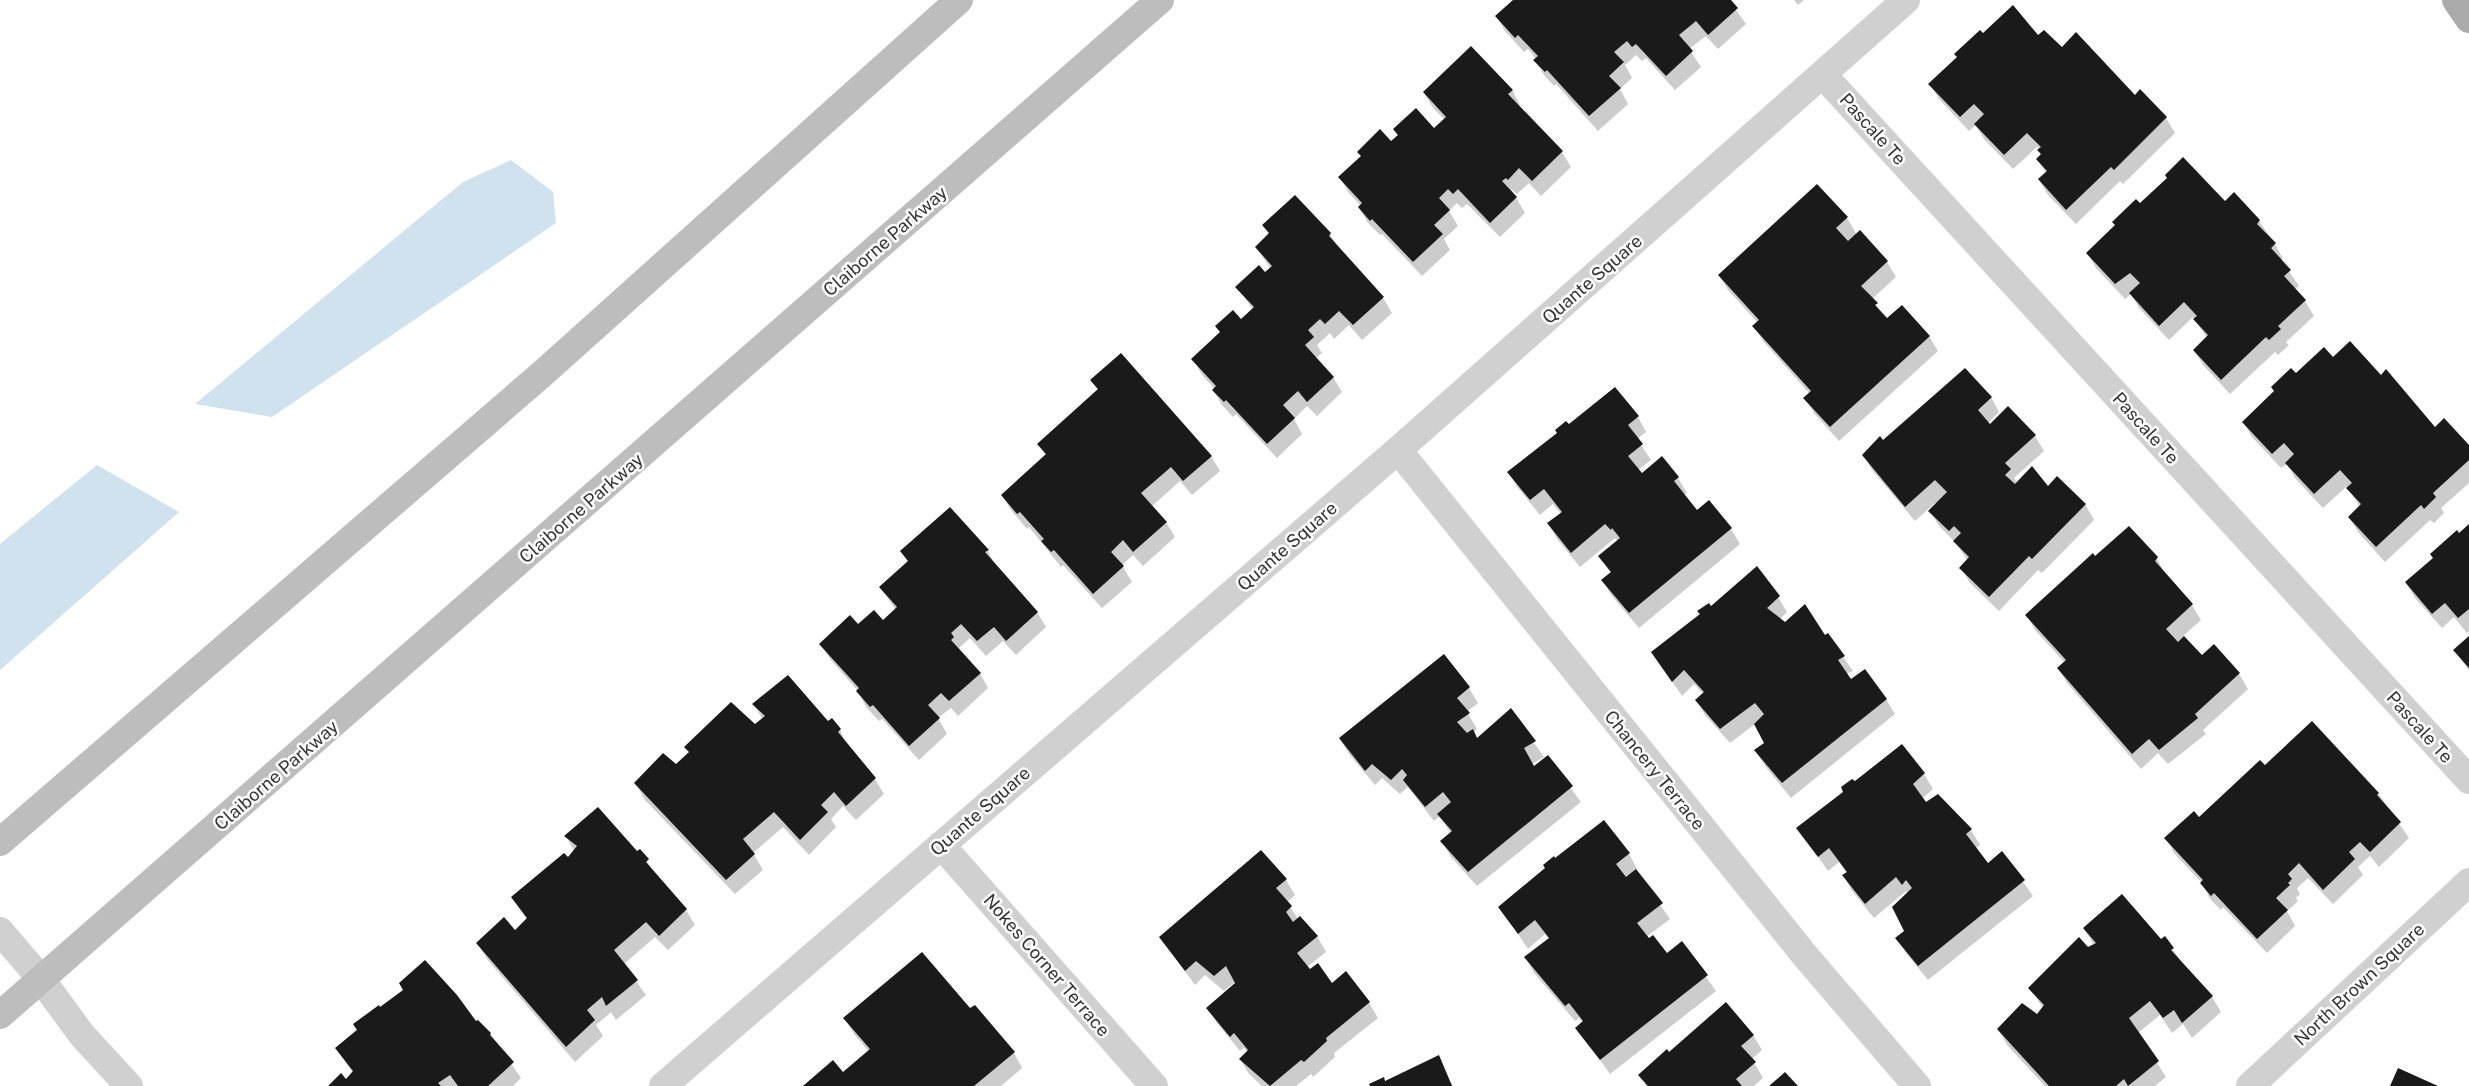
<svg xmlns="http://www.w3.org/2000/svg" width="2469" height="1086" font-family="'Public Sans',sans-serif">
<rect width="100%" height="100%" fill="#fff"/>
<path fill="#cfe2ee" d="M511,160L553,192L556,223L272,417L195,404L463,182Z
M97,465L179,512L0,670V544Z"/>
<path fill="#0003" d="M1515,0H1729L1746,24L1718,49L1706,36L1689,49L1701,67L1675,90L1646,58L1642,61L1636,55L1625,65L1632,78L1620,89L1628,104L1598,131L1556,84L1554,86L1544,75L1535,60L1536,59L1528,49L1524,52L1505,31L1496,16Z
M1794,0H1804L1798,5Z
M1983,35L2038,36L2062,48L2135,96L2140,91L2166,118L2175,133L2123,184L2120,181L2076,224L2048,195L2039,180L2046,173L2037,159L2041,155L2037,147L2013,169L1984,139L1976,125L1969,131L1939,99L1930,84Z
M1512,90L1520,105L1519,107L1562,152L1571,167L1541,196L1529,183L1517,194L1511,189L1525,213L1500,237L1467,204L1462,208L1457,203L1449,211L1458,226L1444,239L1450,250L1422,276L1382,234L1380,235L1368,223L1359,208L1361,206L1349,193L1340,178L1391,143L1398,136L1394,130H1434L1445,120L1433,108L1424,93Z
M2234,194L2259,221L2275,244L2283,259L2282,261L2299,286L2294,290L2305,301L2314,316L2286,342L2289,345L2278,355L2275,352L2230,394L2203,365L2194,350L2207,338L2193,317L2169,340L2139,308L2131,294L2125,299L2096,268L2087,253L2116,226L2113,222L2140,205L2225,202Z
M1295,196L1330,234L1339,249L1383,298L1392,313L1362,340L1349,325L1334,339L1330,333L1317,345L1322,353L1316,358L1333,377L1342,392L1317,416L1307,406L1294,419L1302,434L1277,458L1236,414L1233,417L1222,405L1213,390L1215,389L1202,375L1193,359L1221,334L1216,326L1241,321L1253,310L1237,287L1265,274L1270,268L1257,248L1269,235L1264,225Z
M1847,218L1857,235L1887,262L1896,277L1872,299L1884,317L1929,336L1938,351L1839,441L1814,413L1805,398L1810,394L1763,341L1754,326L1758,323L1728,290L1719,275Z
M2333,359L2381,376L2435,428L2469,447V483L2441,508L2444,513L2434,523L2430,520L2385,562L2358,532L2349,517L2360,507L2347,486L2323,508L2295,478L2287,464L2281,468L2252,437L2243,422L2296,374Z
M1092,381L1211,456L1220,471L1192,495L1180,481L1152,506L1166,522L1175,537L1143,566L1133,555L1122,565L1132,582L1102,608L1063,565L1061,567L1029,527L1027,529L1011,510L1002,495L1046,456L1038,444L1098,391Z
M1991,397L1999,412L1988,423L1990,425L2008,408L2035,436L2044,451L2014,478L2017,483L2048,488L2085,504L2094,520L2042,573L2038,570L1999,611L1970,583L1961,568L1968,561L1955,542L1939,526L1930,511L1937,505L1935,503L1915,521L1872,470L1864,455L1883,442Z
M1638,417L1646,432L1637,439L1651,460L1638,470L1642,475L1678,478L1687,493L1684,495L1697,511L1709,502L1731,529L1740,544L1639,628L1611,595L1603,580L1611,574L1600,556L1618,542L1615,538L1580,567L1557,539L1549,524L1561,514L1553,504L1540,515L1518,488L1509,473L1568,426Z
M2469,526V631L2467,633L2454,617L2442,628L2415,598L2406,583Z
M988,551L996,566L1037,612L1046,627L1016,655L1003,641L986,656L970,638L959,648L980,673L988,688L958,716L951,708L938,718L947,734L919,760L882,719L879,721L866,707L858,691L830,659L821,644L858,626L883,621L896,610L880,587L908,562L902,552Z
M2095,558H2157L2165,574L2192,605L2201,620L2183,636L2202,657L2239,674L2248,689L2203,730L2206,734L2168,764L2158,753L2141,769L2067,683L2058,668L2065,663L2035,630L2027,615Z
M1778,597L1787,612L1780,619L1785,624L1825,637L1828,635L1853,671L1846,674L1851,681L1886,699L1895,714L1791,798L1765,766L1756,751L1766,743L1755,724L1730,743L1705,715L1696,700L1703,694L1694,684L1682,696L1652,652L1701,615L1699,612Z
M2469,638V671L2455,650Z
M1443,656L1469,688L1478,703L1467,712L1477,729L1474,732L1478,739L1511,710L1544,757L1532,764L1534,768L1548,757L1581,802L1477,886L1451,857L1442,842L1451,834L1440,816L1434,821L1408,787L1400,794L1382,778L1375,785L1349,754L1340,739Z
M754,705L828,723L840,729L847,746L875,779L884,794L856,820L843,806L831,819L836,827L809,855L783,827L753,853L763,870L735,894L644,799L636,783L676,766L690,753L686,747L755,726L763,720Z
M1902,746L1924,774L1933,789L1922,799L1926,804L1971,830L1980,845L1976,848L1988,864L2002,852L2033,896L1928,980L1906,953L1897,938L1906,931L1908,894L1906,891L1874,918L1852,891L1844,876L1847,874L1839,862L1828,871L1798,828Z
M2265,766L2378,793L2409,838L2379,867L2370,856L2358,867L2363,875L2333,904L2308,878L2297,888L2300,894L2296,898L2298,901L2287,911L2295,926L2267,953L2223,907L2221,910L2210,899L2202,883L2174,853L2166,838L2199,819Z
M566,836L637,853L640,850L656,876L686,910L695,925L668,950L655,937L624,964L646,995L616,1020L611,1012L596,1025L603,1036L575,1062L487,959L478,944L515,931L527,920L512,898L568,859L574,851Z
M1261,852L1286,880L1295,895L1287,902L1298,919L1317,936L1326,952L1307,967L1332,985L1369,1003L1378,1018L1334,1053L1335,1057L1313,1077L1311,1074L1296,1086H1262L1249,1074L1240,1059L1248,1052L1244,1048L1240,1051L1217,1023L1208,1008L1237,982L1236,981L1224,991L1205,975L1195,985L1161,938Z
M1629,854L1637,869L1636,870L1670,919L1646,937L1667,955L1682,943L1716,991L1610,1074L1577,1028L1583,1023L1579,1018L1575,1021L1534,973L1526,958L1549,939L1545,934L1528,949L1500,907L1555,860Z
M2084,929L2161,941L2165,938L2182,963L2212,997L2221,1012L2192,1038L2183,1024L2172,1033L2160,1015L2138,1033L2166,1077L2155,1086H2045L2007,1045L1998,1029L2037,1016L2043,1008L2030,988L2094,945Z
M380,1009L475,1022L490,1033L521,1078L513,1086H330L346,1081L353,1073L336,1048Z
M970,1010L1014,1053L1022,1068L1001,1086H805L843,1074L869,1052L854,1034L845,1018Z
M1753,1035L1762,1050L1752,1059L1763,1078L1754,1086H1646L1640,1075L1669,1053Z
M1438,1057L1453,1086H1371L1386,1082Z"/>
<path fill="#1a1a1a" d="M1513,0H1731L1738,8L1708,35L1696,21L1679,35L1693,51L1666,76L1636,44L1632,47L1627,41L1614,52L1624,62L1609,76L1621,88L1589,116L1547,70L1545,72L1533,60L1538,56L1518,35L1515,38L1495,16Z
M2013,5L2038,35L2044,30L2062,47L2076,32L2135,95L2140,89L2167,117L2114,170L2111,167L2066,210L2038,179L2047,171L2036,159L2041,154L2037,150L2041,147L2027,133L2004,155L1974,124L1984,114L1974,104L1960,117L1928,84L1957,57L1954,54L1980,30L1983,33Z
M1471,46L1513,90L1508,94L1563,151L1532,181L1519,168L1508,180L1506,178L1502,181L1517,197L1490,223L1458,189L1453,194L1448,189L1439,198L1450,210L1434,225L1443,234L1413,262L1372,219L1370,221L1358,207L1362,203L1338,177L1361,156L1357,152L1380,129L1391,141L1398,135L1393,129L1416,108L1434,128L1446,117L1423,92Z
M2183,157L2225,201L2234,192L2260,220L2257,224L2276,243L2271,248L2291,270L2284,276L2306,300L2278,326L2281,329L2269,340L2266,337L2221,380L2193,350L2208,335L2193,319L2197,316L2184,302L2159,326L2129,293L2140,283L2130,273L2115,284L2086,253L2115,225L2112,222L2136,199L2140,203L2167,178L2165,175Z
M1817,184L1848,217L1836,228L1848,241L1860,230L1888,261L1861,286L1878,303L1875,305L1887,318L1902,305L1930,336L1830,427L1803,398L1811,391L1752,326L1759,320L1718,275Z
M1295,195L1331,233L1329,236L1384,297L1353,325L1339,311L1325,324L1320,319L1308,330L1314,337L1305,345L1334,377L1307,402L1298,391L1283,405L1295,418L1267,444L1226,400L1224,402L1212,390L1216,386L1191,359L1220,332L1215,326L1233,310L1241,319L1254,307L1235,287L1259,265L1265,272L1272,266L1255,247L1269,233L1262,225Z
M2350,341L2381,375L2386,369L2435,427L2444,418L2469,445V460L2433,493L2436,497L2424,509L2421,505L2376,547L2348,517L2361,504L2346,488L2352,483L2340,470L2314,494L2285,463L2294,454L2284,443L2272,454L2242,422L2274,391L2271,387L2291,368L2296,373L2324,347L2333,357Z
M1121,353L1212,456L1183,481L1171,467L1141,493L1167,522L1133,552L1123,540L1111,552L1124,566L1093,594L1054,550L1051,552L1041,541L1044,539L1020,512L1017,514L1001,495L1046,454L1037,444L1098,389L1090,380Z
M1965,368L1992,397L1978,410L1990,424L2008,406L2036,435L2005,463L2011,469L2005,475L2015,484L2032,466L2048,486L2057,476L2086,504L2032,559L2029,556L1989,597L1959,568L1969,557L1953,541L1961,533L1954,526L1949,531L1928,511L1947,492L1935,480L1905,507L1862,455L1880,436L1883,440Z
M1615,387L1639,416L1628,425L1643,444L1628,456L1642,473L1662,456L1679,477L1674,481L1697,510L1709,500L1732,528L1629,613L1601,580L1611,572L1598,556L1620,538L1612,528L1611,530L1605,524L1571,553L1547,523L1562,512L1544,489L1530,500L1507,472L1557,433L1555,430L1566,421L1569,424Z
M950,507L989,550L985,552L1038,612L1006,641L994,627L977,641L961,624L951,633L954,637L951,640L981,673L949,701L941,693L928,705L940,718L909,746L873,705L870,707L856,691L859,688L819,644L850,615L858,624L874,610L883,620L897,607L879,587L908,561L900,551Z
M2469,524V609L2458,618L2445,603L2432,614L2405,582L2433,558L2430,554L2457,530L2459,533Z
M2129,526L2158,557L2155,561L2193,604L2166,629L2178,642L2184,636L2202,655L2214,644L2240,673L2195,714L2198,718L2159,750L2149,739L2132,754L2057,668L2066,660L2025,615L2093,553L2095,556Z
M1757,566L1780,596L1767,608L1785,622L1805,604L1825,635L1828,633L1845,656L1838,660L1851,679L1865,669L1887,699L1782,783L1754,750L1764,743L1754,724L1764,714L1755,703L1720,729L1695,700L1704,692L1684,670L1672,682L1651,652L1700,614L1697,611L1709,603L1711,606Z
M2469,636V668L2453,650Z
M1444,654L1470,687L1457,698L1470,713L1457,722L1467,733L1473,729L1477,738L1511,708L1536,741L1524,748L1534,766L1548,755L1573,786L1468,872L1440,841L1452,831L1437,814L1451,802L1443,792L1425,807L1403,780L1407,775L1402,769L1391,780L1372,764L1365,771L1339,738Z
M788,675L828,721L832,718L841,729L838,732L876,778L846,806L834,792L821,805L828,812L800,840L774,812L743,839L755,854L726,880L634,783L663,753L676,764L689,752L684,747L731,702L755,724L765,716L752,704Z
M2312,721L2379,793L2377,795L2401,822L2370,852L2360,842L2349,852L2355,859L2323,890L2299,863L2288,874L2292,879L2288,883L2290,885L2276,898L2288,910L2257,939L2214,893L2211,896L2200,883L2203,880L2164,838L2194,811L2199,817L2260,760L2265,765Z
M1902,744L1925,773L1913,784L1926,802L1938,794L1972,829L1966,834L1988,863L2002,851L2025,880L1918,966L1895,938L1904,931L1892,907L1912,888L1906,880L1902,885L1896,877L1865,904L1842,875L1847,872L1829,848L1818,857L1796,828L1843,792L1841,787L1852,779L1855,781Z
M598,807L637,851L640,849L649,859L646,862L687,909L659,936L646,922L614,950L638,980L606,1006L602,997L587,1010L595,1020L566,1047L476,943L504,917L515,930L527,918L511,897L564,853L568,857L577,846L564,836Z
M1604,820L1630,853L1616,864L1626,877L1636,869L1663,903L1637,923L1649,938L1653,935L1667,953L1682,941L1708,975L1600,1060L1575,1028L1583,1021L1569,1003L1565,1006L1524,957L1549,938L1535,920L1518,934L1498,907L1545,868L1543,865L1554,856L1555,858Z
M1261,850L1287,879L1276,888L1292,906L1286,912L1293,922L1300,916L1318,936L1297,953L1310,969L1318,963L1332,983L1346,971L1370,1002L1326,1038L1327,1041L1304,1062L1301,1060L1270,1086L1239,1059L1248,1050L1234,1033L1230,1037L1206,1008L1235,983L1226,966L1214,976L1196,961L1185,971L1159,937Z
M2122,894L2161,939L2165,936L2174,948L2171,950L2213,996L2182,1023L2174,1010L2163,1018L2150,1001L2129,1018L2159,1061L2128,1086L2124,1079L2116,1086H2049L1997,1029L2022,1003L2037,1014L2044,1005L2028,988L2079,937L2088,947L2096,943L2083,928Z
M922,952L970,1008L975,1005L1015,1052L974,1086H803L833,1060L843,1072L870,1049L843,1018Z
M425,960L457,995L476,1021L478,1020L491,1033L490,1035L514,1062L488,1086H458L450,1075L438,1083L441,1086H328L341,1073L346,1079L353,1071L335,1048L357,1030L353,1024L379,1005L380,1007L403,990L399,983Z
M1726,1002L1754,1035L1741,1046L1756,1062L1736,1079L1742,1086H1648L1638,1075L1667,1049L1669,1052Z
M1439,1055L1452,1086H1370L1369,1084L1384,1077L1385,1081Z
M2398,1068L2438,1086H2390Z
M1785,1072L1798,1086H1769Z"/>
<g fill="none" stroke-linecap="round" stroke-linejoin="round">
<path stroke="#d0d0d0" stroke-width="28" d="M1823,75L2469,780
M1398,450L1807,958L1917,1086
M941,845L1154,1086
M0,931L41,979L82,1035L129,1086
M663,1086L1398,450L1906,0
M2250,1086L2469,882"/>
<path stroke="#bdbdbd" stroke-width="28" d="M0,842L542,374L959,0
M0,1015L1160,0"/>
<path stroke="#ababab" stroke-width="28" d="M2456,0L2469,19"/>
</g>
<g text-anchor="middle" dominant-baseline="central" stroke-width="5" stroke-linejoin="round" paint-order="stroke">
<g font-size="18" fill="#333" stroke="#fff">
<text transform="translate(1873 129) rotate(48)">Pascale Te</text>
<text transform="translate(885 241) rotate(-41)">Claiborne Parkway</text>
<text transform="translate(1592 279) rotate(-41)">Quante Square</text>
<text transform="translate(2146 428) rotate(48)">Pascale Te</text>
<text transform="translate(581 508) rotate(-41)">Claiborne Parkway</text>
<text transform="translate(1287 546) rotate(-41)">Quante Square</text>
<text transform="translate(2420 727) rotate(48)">Pascale Te</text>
<text transform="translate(1655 770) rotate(51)">Chancery Terrace</text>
<text transform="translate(276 775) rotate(-41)">Claiborne Parkway</text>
<text transform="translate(980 811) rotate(-41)">Quante Square</text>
<text transform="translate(1047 965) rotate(49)">Nokes Corner Terrace</text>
<text transform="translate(2359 984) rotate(-43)">North Brown Square</text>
</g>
</g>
</svg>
